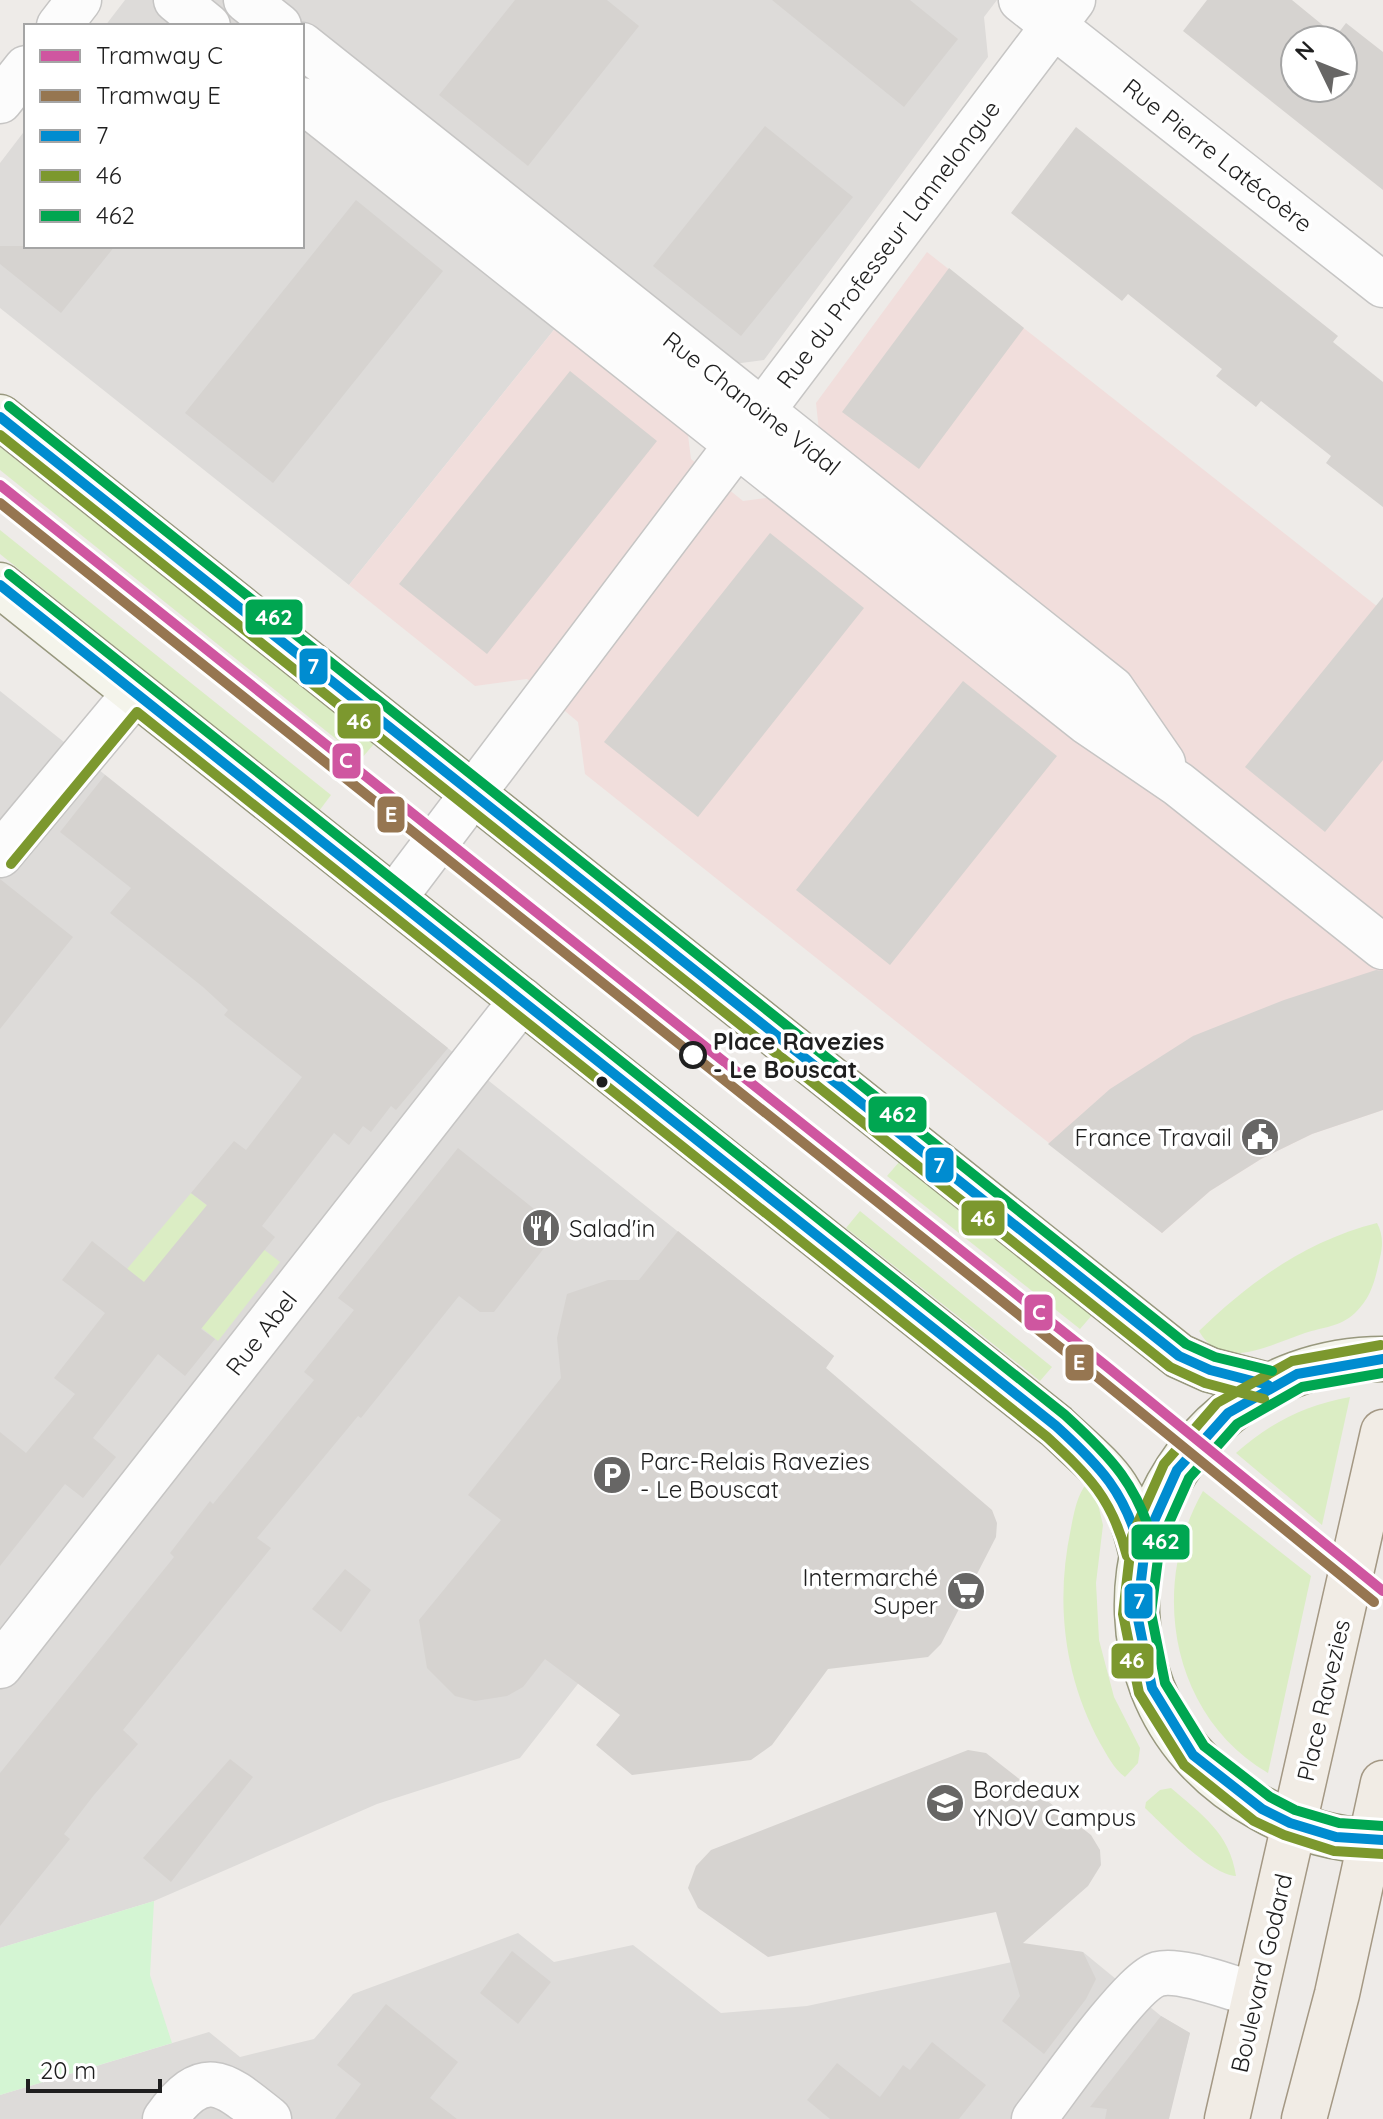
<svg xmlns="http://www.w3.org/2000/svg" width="1383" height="2119" font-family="Quicksand,sans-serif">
<rect width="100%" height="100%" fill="#eeebe8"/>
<path fill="#dddbd9" d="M125,0H997L984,17L988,57L764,360L726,365L561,321L349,585L0,308V163L26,129V246H302V26H105Z
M0,691L834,1356L520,1758L377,1804L154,1901L0,1948Z
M518,1933L554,1962L633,1945L721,2013L807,2006L1068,1950L1083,1952L1161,2016L1190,2033L1168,2119H0V2095L209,2032L240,2057L314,2039L353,1994Z"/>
<path fill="#f1dedc" d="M927,252L1383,611V1110L1312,1134L1261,1159L1210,1191L1162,1233L585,774L578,722L527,679L475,686L349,585L561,321L686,419L691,459L743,501L782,496L820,440L816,403Z"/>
<path fill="#dbedc4" d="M0,447L374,744L361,759L0,470Z
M0,530L331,795L319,811L0,554Z
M900,1161L1093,1314L1080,1329L887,1176Z
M191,1193L280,1262L218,1341L127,1269Z
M860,1211L1052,1367L1040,1381L846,1228Z
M1377,1223C1383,1234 1383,1245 1380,1258C1375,1279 1372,1297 1355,1313C1340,1327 1323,1327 1305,1333C1271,1344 1223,1373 1199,1331C1251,1281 1306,1241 1377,1223Z
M1350,1397L1322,1525L1236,1453C1270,1423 1305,1405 1350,1397Z
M1087,1483L1097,1500L1103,1525L1096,1583L1099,1640L1114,1697L1140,1748L1138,1763L1125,1777C1114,1769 1107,1755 1100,1743C1064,1676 1055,1603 1071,1528C1074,1513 1077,1495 1087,1483Z
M1203,1491L1311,1576L1268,1773C1170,1715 1149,1586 1203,1491Z
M1171,1788C1201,1814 1230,1833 1236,1876C1211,1875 1164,1826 1145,1808L1146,1802L1160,1790Z"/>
<path fill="#d4f5d3" d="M154,1901L150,1975L172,2043L0,2095V1948Z"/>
<path fill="#d6d3d0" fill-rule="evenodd" d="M515,0H607L639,26L528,166L439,95Z
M772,0H910L958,39L904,107Z
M1207,0H1292L1336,36L1346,23L1383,52V190L1183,31ZM1295,40H1343V88H1295Z
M765,126L853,197L741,336L653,266Z
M1076,127L1338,336L1333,342L1383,382V507L1326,463L1331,456L1261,401L1256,407L1216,376L1222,369L1128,294L1122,301L1011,213Z
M356,200L443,271L273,483L185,413Z
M0,246H115L61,313L0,264Z
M949,268L1024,328L919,469L842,412Z
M570,371L657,441L487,654L399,584Z
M770,533L864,608L698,817L604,742Z
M1383,597V760L1325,832L1245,767Z
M963,681L1057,756L890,965L796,890Z
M105,775L448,1048L396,1110L391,1106L371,1132L363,1126L349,1145L334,1133L262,1226L275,1237L201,1329L215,1339L185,1376L158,1354L93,1438L116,1457L83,1498L65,1484L0,1566V1432L26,1453L75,1394L54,1378L105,1313L62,1280L92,1241L144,1282L207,1205L191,1193L234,1141L246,1150L302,1077L224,1015L228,1010L203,987L110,913L131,888L60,832Z
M0,879L73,937L0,1029Z
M1376,970L1383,971V1110L1312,1134L1261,1159L1210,1191L1162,1233L1048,1144L1110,1089L1193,1036L1284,1000Z
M458,1148L559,1229L494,1312H480L459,1296L361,1418L358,1416L257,1538L271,1548L123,1730L138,1744L94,1795L64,1834L70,1839L0,1926V1773L174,1557L170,1553L210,1501L213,1504L314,1380L304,1372L354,1310L338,1298Z
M678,1231L834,1356L826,1368L992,1510L997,1523L996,1537L941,1644L928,1657L828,1669L772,1745L751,1760L632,1775L596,1745L620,1715L545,1659L523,1687L507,1696L475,1701L455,1696L427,1668L419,1620L501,1520L468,1495L561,1378L557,1338L567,1294L608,1280H639Z
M345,1569L371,1590L341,1632L312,1609Z
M968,1750L986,1753L1091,1835L1100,1850L1101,1865L1088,1886L1023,1943L1083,1952L1096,1979L1086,1999L1044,2054L1002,2021L1020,1996L996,1912L768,1957L698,1908L688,1888L696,1866L711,1850Z
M230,1759L253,1777L171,1882L143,1858Z
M512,1951L551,1982L518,2024L480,1993Z
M386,2004L458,2062L430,2098L457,2119H335L361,2084L337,2065Z
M1161,2016L1190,2033L1169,2119H1105L1107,2109L1090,2107Z
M932,2042L986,2085L959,2119H830L807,2100L837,2063L880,2097L903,2065L910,2070Z"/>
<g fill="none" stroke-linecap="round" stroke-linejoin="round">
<defs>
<path id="minor" d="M176,0L208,26
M246,0L279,26
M1021,0L1383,285
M59,26L79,0
M302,45L1112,689L1163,763
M302,100L1087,722L1178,784L1383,947
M0,101L26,68
M0,855L135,693
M394,898L1073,0
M0,1666L522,1000
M165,2119C205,2063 225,2084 269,2119
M1034,2119C1055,2092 1131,1982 1158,1974C1181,1968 1230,1988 1254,1994"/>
<path id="secondary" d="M0,417L1179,1356L1210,1370L1268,1385
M0,585L1056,1426C1106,1473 1125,1482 1141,1552
M1383,1359C1134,1360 1040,1688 1262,1809C1297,1829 1342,1843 1383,1840"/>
<path id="primary" d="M1227,2119L1383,1432
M1304,2119L1337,1994L1383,1783"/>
</defs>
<use href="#minor" stroke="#c6c5c4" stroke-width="47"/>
<use href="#secondary" stroke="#98987e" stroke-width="47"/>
<use href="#primary" stroke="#a49884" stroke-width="47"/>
<use href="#minor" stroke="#fcfcfc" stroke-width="44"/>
<use href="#secondary" stroke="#f4f4eb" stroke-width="44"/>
<use href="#primary" stroke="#f1ece5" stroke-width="44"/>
<defs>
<path id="bus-1" d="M0,417L1179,1356L1210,1370L1268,1385
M0,585L1056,1426C1101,1467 1125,1492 1141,1552
M1383,1359L1297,1374L1228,1413L1177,1470L1146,1539L1137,1614L1152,1688L1193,1755L1262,1809L1290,1823L1336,1837L1383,1840"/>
<path id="bus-2" d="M0,435L1170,1367L1205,1383L1264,1399
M11,864L137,712L1047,1437C1089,1476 1112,1498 1127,1556
M1381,1345L1292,1361L1217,1403L1164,1464L1132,1536L1123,1614L1139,1693L1184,1765L1254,1821L1284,1835L1334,1851L1383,1854"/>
<path id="bus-3" d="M9,406L1186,1344L1215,1357L1272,1371
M9,574L1065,1415C1112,1458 1138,1485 1155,1548
M1383,1826L1339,1823L1295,1810L1270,1797L1204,1746L1165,1683L1151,1613L1160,1543L1189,1478L1237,1424L1302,1387L1383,1373"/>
</defs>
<use href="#bus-1" stroke="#fff" stroke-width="16"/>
<use href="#bus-2" stroke="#fff" stroke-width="16"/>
<use href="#bus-3" stroke="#fff" stroke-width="16"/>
<use href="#bus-1" stroke="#008cd0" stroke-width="10"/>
<use href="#bus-2" stroke="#7c982e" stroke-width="10"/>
<use href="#bus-3" stroke="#00a651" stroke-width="10"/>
<defs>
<path id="tram-1" d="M0,485L1105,1365L1383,1591"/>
<path id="tram-2" d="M0,503L1096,1376L1374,1602"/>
</defs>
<use href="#tram-1" stroke="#fff" stroke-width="16"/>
<use href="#tram-2" stroke="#fff" stroke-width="16"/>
<use href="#tram-1" stroke="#cf56a0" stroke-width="10"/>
<use href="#tram-2" stroke="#967651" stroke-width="10"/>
</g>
<defs>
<symbol id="civic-disc" viewBox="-11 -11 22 22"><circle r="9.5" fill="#676665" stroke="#fff"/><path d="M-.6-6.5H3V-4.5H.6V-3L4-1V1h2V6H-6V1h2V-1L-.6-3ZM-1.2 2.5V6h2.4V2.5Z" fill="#fff"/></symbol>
<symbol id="restaurant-disc" viewBox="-11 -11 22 22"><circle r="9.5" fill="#676665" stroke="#fff"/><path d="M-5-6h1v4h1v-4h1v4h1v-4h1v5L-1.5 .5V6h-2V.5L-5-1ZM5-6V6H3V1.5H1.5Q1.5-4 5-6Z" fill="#fff"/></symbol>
<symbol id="parking-disc" viewBox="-11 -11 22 22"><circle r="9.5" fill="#676665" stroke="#fff"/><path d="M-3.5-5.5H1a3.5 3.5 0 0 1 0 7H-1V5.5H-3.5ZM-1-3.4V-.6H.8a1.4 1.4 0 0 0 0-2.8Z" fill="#fff"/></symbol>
<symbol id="supermarket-disc" viewBox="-11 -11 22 22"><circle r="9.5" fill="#676665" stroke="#fff"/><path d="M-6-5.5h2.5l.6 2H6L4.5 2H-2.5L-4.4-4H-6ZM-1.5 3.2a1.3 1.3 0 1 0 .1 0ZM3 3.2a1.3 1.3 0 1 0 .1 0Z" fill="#fff"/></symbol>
<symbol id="university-disc" viewBox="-11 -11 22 22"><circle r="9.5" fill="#676665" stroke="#fff"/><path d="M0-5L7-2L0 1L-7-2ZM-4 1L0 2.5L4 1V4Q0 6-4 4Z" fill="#fff"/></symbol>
</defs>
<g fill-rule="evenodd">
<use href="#civic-disc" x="1238" y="1115" width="44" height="44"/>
<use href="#restaurant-disc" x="519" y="1206" width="44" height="44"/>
<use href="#parking-disc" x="590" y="1453" width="44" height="44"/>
<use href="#supermarket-disc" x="944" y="1569" width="44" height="44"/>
<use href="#university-disc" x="923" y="1781" width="44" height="44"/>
</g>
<circle fill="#fff" stroke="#1f1f1f" stroke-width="4" cx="693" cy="1055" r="12"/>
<circle fill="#1f1f1f" stroke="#fff" stroke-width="3" cx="602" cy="1082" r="7"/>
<g text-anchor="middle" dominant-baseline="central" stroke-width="7" stroke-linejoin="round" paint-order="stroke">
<g font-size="24" fill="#1f1f1f" stroke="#fff">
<text transform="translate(1218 155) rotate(38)">Rue Pierre Latécoère</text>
<text transform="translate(888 244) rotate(-53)">Rue du Professeur Lannelongue</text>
<text transform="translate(752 403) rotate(38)">Rue Chanoine Vidal</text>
<text transform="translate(261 1333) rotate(-52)">Rue Abel</text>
<text transform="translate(1323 1700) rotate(-77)">Place Ravezies</text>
<text transform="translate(1261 1973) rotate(-77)">Boulevard Godard</text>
</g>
<g font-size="24" font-weight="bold" fill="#1f1f1f" stroke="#fff" text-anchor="start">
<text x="713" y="1041">Place Ravezies<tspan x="713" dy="28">- Le Bouscat</tspan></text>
</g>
<g font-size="24" fill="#1f1f1f" stroke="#fff" text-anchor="start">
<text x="1232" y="1137" text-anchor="end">France Travail</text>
<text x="569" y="1228">Salad'in</text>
<text x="640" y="1461">Parc-Relais Ravezies<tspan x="640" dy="28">- Le Bouscat</tspan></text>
<text x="938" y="1577" text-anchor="end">Intermarché<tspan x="938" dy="28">Super</tspan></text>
<text x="973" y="1789">Bordeaux<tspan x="973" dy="28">YNOV Campus</tspan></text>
</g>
</g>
<g stroke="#fff" stroke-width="3">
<rect x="244" y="598" width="60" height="38" rx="8" fill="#00a651"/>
<rect x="298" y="647" width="31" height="39" rx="8" fill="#008cd0"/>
<rect x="336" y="702" width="46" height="38" rx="8" fill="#7c982e"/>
<rect x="331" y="742" width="31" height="38" rx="8" fill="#cf56a0"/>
<rect x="376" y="795" width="30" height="39" rx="8" fill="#967651"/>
<rect x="867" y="1095" width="61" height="39" rx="8" fill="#00a651"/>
<rect x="924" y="1146" width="31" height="38" rx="8" fill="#008cd0"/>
<rect x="960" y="1199" width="46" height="38" rx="8" fill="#7c982e"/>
<rect x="1023" y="1293" width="31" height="39" rx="8" fill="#cf56a0"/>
<rect x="1064" y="1343" width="31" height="39" rx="8" fill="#967651"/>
<rect x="1130" y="1523" width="61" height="38" rx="8" fill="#00a651"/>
<rect x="1123" y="1582" width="31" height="38" rx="8" fill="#008cd0"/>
<rect x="1110" y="1642" width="45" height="38" rx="8" fill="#7c982e"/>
</g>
<g font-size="22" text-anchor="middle" font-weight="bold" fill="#fff">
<text x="274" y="625">462</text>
<text x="313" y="674">7</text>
<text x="359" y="729">46</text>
<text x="346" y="768">C</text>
<text x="391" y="822">E</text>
<text x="898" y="1122">462</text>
<text x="939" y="1173">7</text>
<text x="983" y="1226">46</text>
<text x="1039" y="1320">C</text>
<text x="1079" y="1370">E</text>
<text x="1161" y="1549">462</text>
<text x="1139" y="1609">7</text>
<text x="1132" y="1668">46</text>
</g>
<rect x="24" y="24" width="280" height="224" fill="#ffffff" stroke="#a5a5a5" stroke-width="2"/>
<rect x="40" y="50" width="40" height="12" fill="#cf56a0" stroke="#a5a5a5" stroke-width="2"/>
<text x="96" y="64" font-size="24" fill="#1f1f1f">Tramway C</text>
<rect x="40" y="90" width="40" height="12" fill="#967651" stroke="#a5a5a5" stroke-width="2"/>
<text x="96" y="104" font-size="24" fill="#1f1f1f">Tramway E</text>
<rect x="40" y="130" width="40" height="12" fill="#008cd0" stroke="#a5a5a5" stroke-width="2"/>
<text x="96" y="144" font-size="24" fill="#1f1f1f">7</text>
<rect x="40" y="170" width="40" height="12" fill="#7c982e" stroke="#a5a5a5" stroke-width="2"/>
<text x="96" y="184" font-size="24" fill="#1f1f1f">46</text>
<rect x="40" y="210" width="40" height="12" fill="#00a651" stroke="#a5a5a5" stroke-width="2"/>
<text x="96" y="224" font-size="24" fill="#1f1f1f">462</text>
<g transform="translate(1319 64) rotate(313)"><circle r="38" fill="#ffffff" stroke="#a5a5a5" stroke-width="2"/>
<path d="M0-6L14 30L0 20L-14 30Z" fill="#676665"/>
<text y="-12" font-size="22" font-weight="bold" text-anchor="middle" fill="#1f1f1f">N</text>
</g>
<path d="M28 2079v12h132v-12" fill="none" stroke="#1f1f1f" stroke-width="4"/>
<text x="40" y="2079" font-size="24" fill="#1f1f1f" stroke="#ffffff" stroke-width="6" paint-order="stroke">20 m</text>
</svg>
